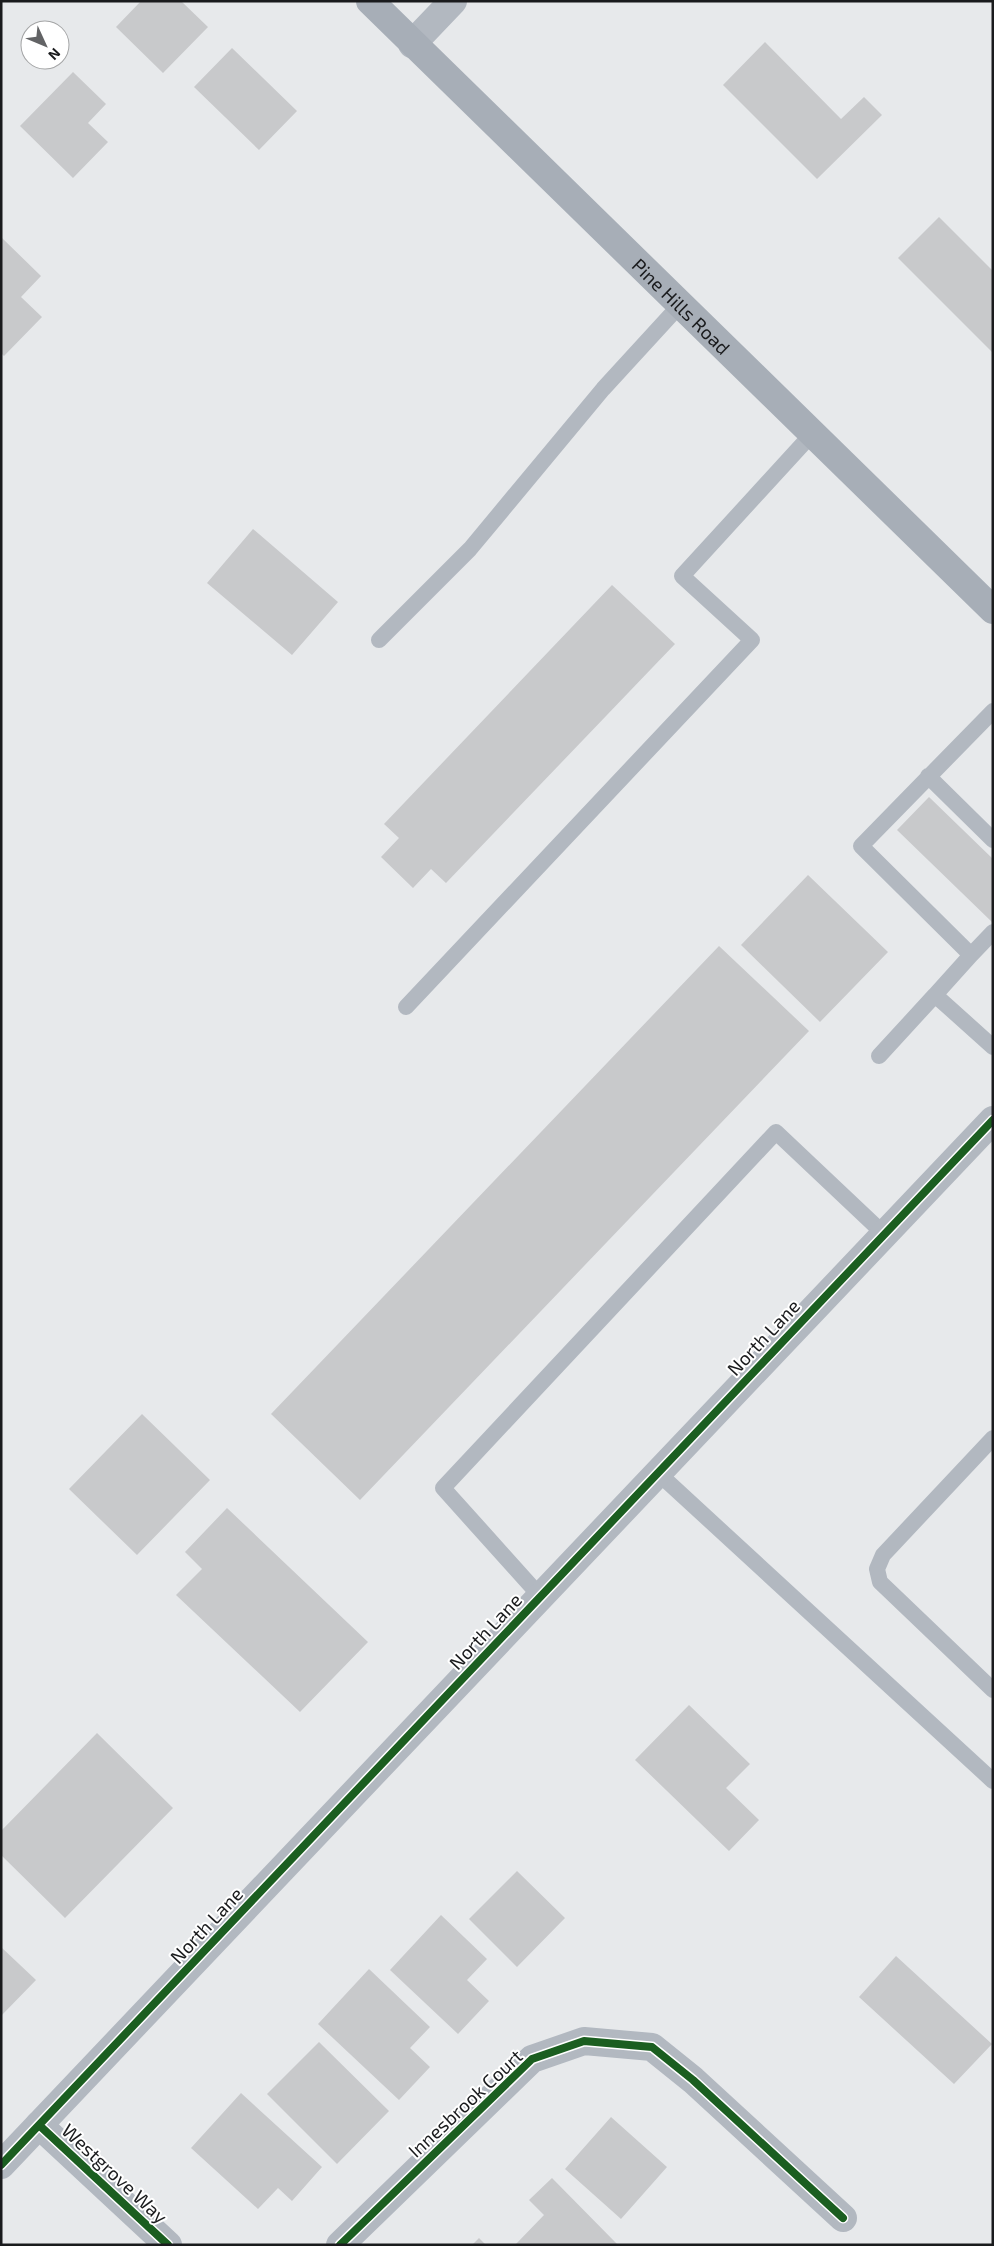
<svg xmlns="http://www.w3.org/2000/svg" width="994" height="2246" font-family="'Exo 2',sans-serif">
<rect width="100%" height="100%" fill="#e7e9eb"/>
<path fill="#c8c9cb" d="M141,1H181L208,27L163,73L116,27Z
M765,42L841,119L864,97L882,115L817,179L723,85Z
M232,48L297,111L259,150L194,87Z
M73,72L106,104L88,123L108,142L73,178L20,126Z
M939,217L993,271V353L898,258Z
M1,237L41,276L21,297L42,317L4,356L1,353Z
M253,529L338,602L292,655L207,583Z
M612,585L675,644L446,883L431,869L413,888L381,857L399,838L384,824Z
M929,797L993,859V923L897,830Z
M808,875L888,952L820,1022L741,945Z
M719,946L809,1031L360,1500L271,1414Z
M142,1414L210,1480L137,1555L69,1489Z
M227,1508L368,1642L300,1712L176,1595L202,1569L185,1552Z
M689,1705L750,1764L726,1788L759,1820L729,1851L635,1760Z
M97,1733L173,1808L65,1918L1,1855V1831Z
M517,1871L565,1918L517,1967L469,1919Z
M441,1915L487,1959L467,1980L489,2001L458,2034L390,1970Z
M1,1947L36,1980L1,2016Z
M896,1956L992,2044L954,2084L859,1997Z
M369,1969L430,2027L410,2048L430,2067L399,2100L318,2024Z
M319,2042L389,2111L337,2164L267,2094Z
M241,2093L322,2167L292,2201L278,2188L258,2209L191,2148Z
M611,2117L667,2167L621,2219L565,2169Z
M552,2178L618,2245H515L544,2215L529,2200Z
M479,2238L486,2245H472Z"/>
<g fill="none" stroke-linecap="round" stroke-linejoin="round">
<path stroke="#b2b8c0" stroke-width="16" d="M379,640L470,549L603,389L680,305
M928,776L993,840
M971,955L993,932
M935,995L971,955L861,846L993,711
M406,1007L752,640L682,576L812,434
M879,1056L935,995L993,1047
M993,1438L883,1555L877,1569L880,1582L993,1690
M657,1472L993,1781
M540,1596L443,1488L776,1132L884,1234"/>
<path stroke="#b2b8c0" stroke-width="28" d="M412,44L453,1
M39,2125L168,2245
M340,2245L532,2059L584,2041L652,2047L693,2080L843,2218"/>
<path stroke="#b2b8c0" stroke-width="28" d="M1,2165L993,1120"/>
<path stroke="#a7aeb7" stroke-width="28" id="s1" d="M370,1L993,610"/>
<defs>
<path id="cycleway" d="M39,2125L168,2245
M1,2165L993,1120
M340,2245L532,2059L584,2041L652,2047L693,2080L843,2218"/>
</defs>
<use href="#cycleway" stroke="#fff" stroke-width="11"/>
<use href="#cycleway" stroke="#1b5e20" stroke-width="8"/>
</g>
<g text-anchor="middle" dominant-baseline="central" stroke-width="4" stroke-linejoin="round" paint-order="stroke">
<g font-size="19" fill="#1a1b1d" stroke="#fff">
<text stroke="none"><textPath href="#s1" startOffset="436">Pine Hills Road</textPath></text>
<text transform="translate(763 1337) rotate(-47)">North Lane</text>
<text transform="translate(485 1631) rotate(-47)">North Lane</text>
<text transform="translate(206 1925) rotate(-47)">North Lane</text>
<text transform="translate(465 2103) rotate(-43)">Innesbrook Court</text>
<text transform="translate(115 2173) rotate(43)">Westgrove Way</text>
</g>
</g>
<rect width="994" height="2246" fill="none" stroke="#1a1b1d" stroke-width="5"/>
<g transform="translate(45 45) rotate(134)"><circle r="24" fill="#ffffff" stroke="#a3a4a5"/>
<path d="M0-4L9 19L0 12L-9 19Z" fill="#626365"/>
<text y="-8" font-size="14" font-weight="bold" text-anchor="middle" fill="#1a1b1d">N</text>
</g>
</svg>
